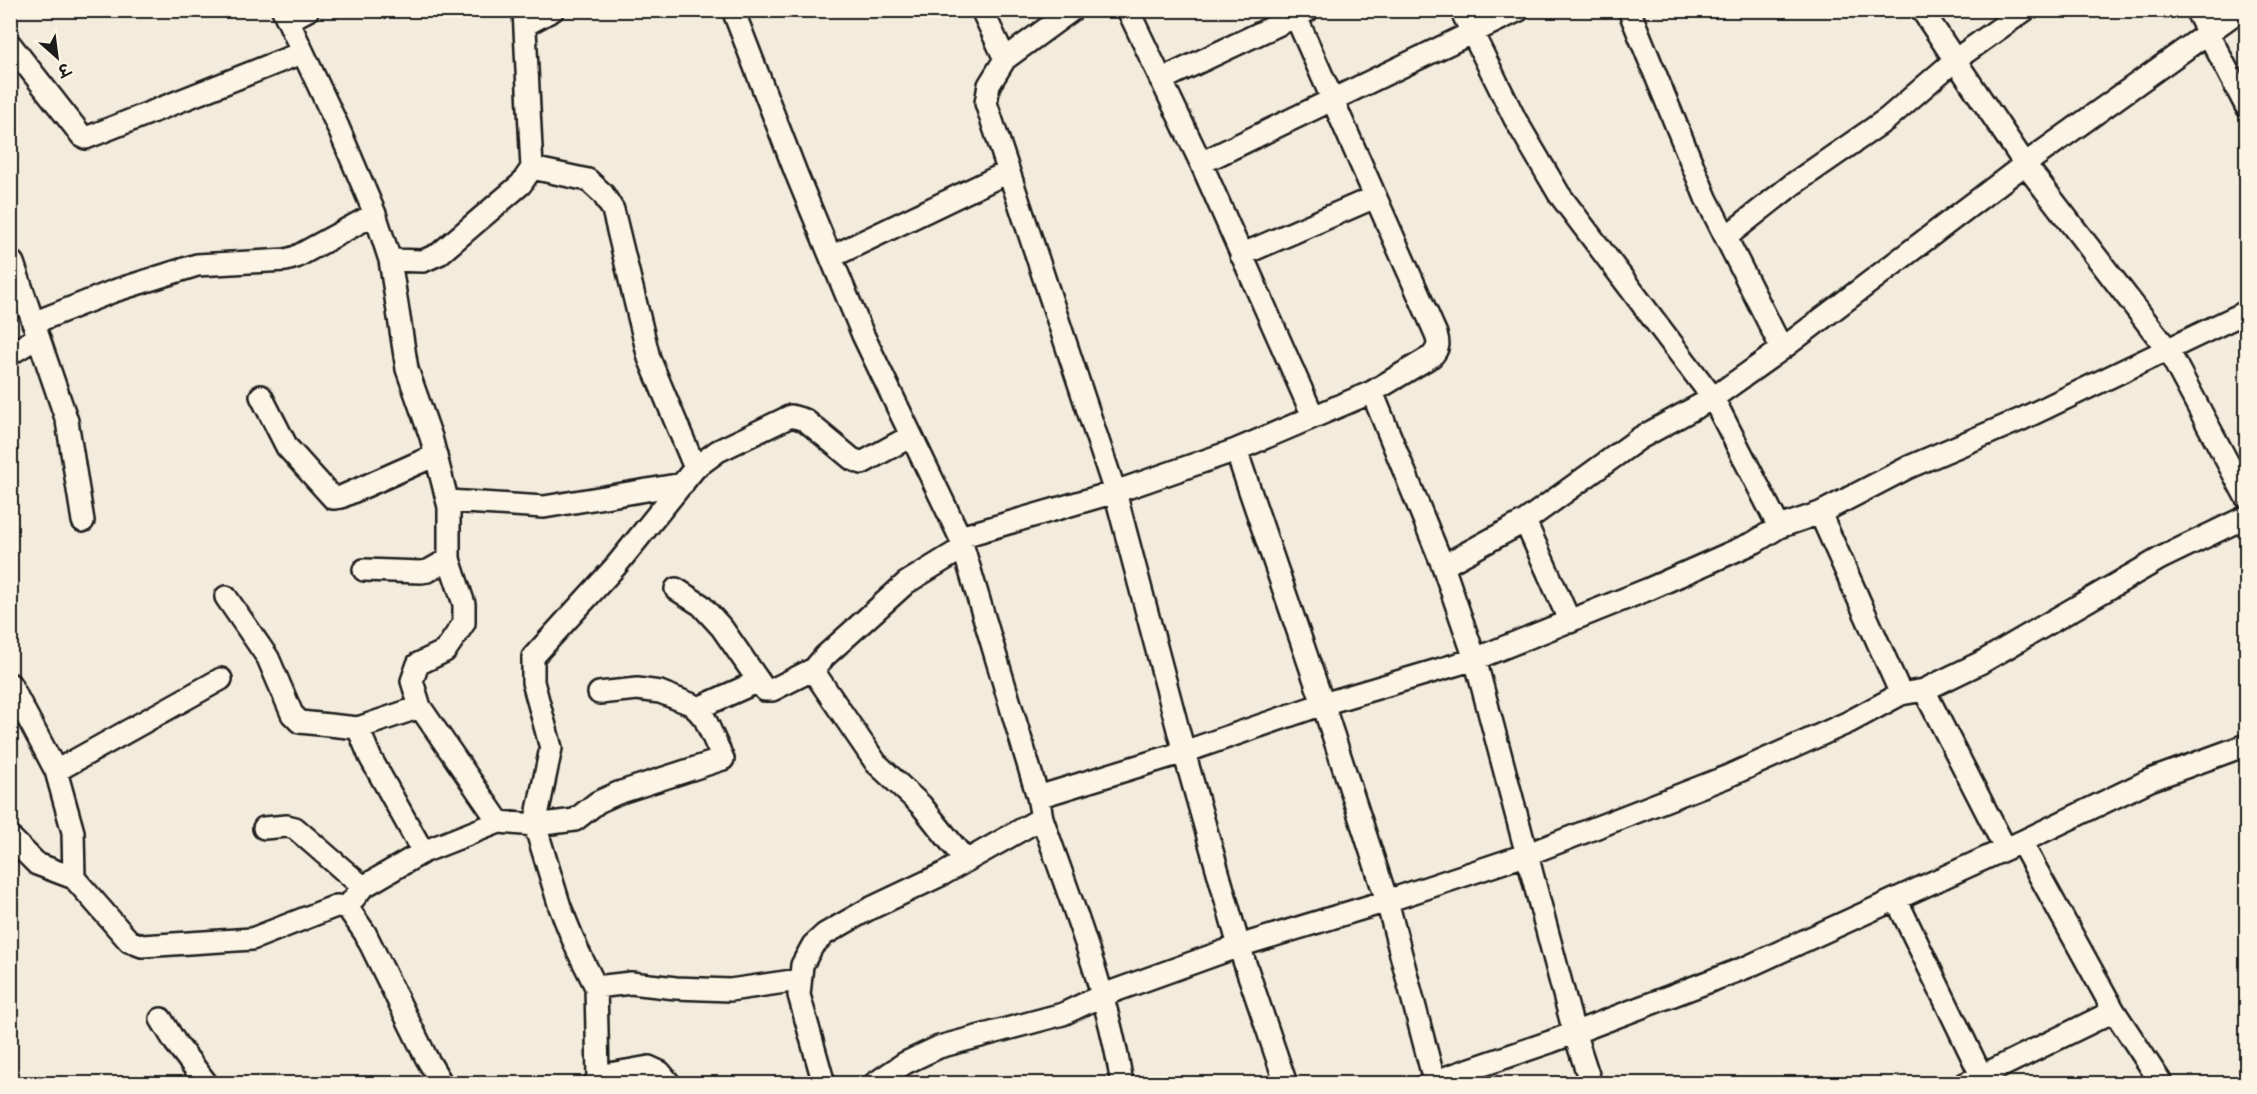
<svg xmlns="http://www.w3.org/2000/svg" width="2257" height="1094" font-family="'Indie Flower','Playpen Sans Deva',sans-serif">
<rect width="100%" height="100%" fill="#f3ecdd"/>
<filter id="ink" filterUnits="userSpaceOnUse"><feTurbulence type="fractalNoise" baseFrequency=".0167" numOctaves="2"/><feDisplacementMap in="SourceGraphic" scale="12" xChannelSelector="R" yChannelSelector="G"/><feConvolveMatrix kernelMatrix="1 2 1 2 8 2 1 2 1" color-interpolation-filters="sRGB"/></filter>
<g filter="url(#ink)">
<g fill="none" stroke-linecap="round" stroke-linejoin="round">
<defs>
<path id="minor" d="M283,10L338,127L375,214L390,260L407,369L431,437L449,507V559L428,571L421,572L364,570
M733,10L796,173L863,335L960,537L1038,797L1042,818C1072,905 1108,992 1122,1084
M982,10L1005,59
M1072,10L1005,59L989,85L986,103L1115,492L1184,752L1239,946L1286,1084
M1128,10L1201,163L1313,416
M1461,10L1515,119L1559,194L1713,398L1779,527
M1629,10L1706,198L1782,349
M2025,10L1955,60L2025,164L2168,350L2246,497
M2196,10L2246,106
M289,20L308,10
M525,25L553,10
M10,44L82,136L86,138L301,53
M1161,80L1307,11
M1201,163L1519,10
M532,168L588,180L603,194L613,210L649,358L695,468L718,451L791,416L805,420L852,459L862,463L911,436
M1726,237L1793,184L1887,119L1955,60L1922,10
M1241,255L1375,197
M831,257L1008,172
M390,260L423,261L439,254L521,184L532,168L524,10
M13,263L67,421L83,521
M33,323L114,291L197,265L286,260L296,257L375,214
M10,354L38,337
M1372,392L1443,566L1475,659L1574,1032L1591,1084
M261,396L287,447L333,498L341,497L436,455
M1236,450L1323,704L1387,901L1435,1084
M448,501L544,507L683,484
M1820,513L1901,694
M960,537L1115,492L1236,450L1372,392L1432,356C1439,348 1439,343 1436,334L1293,10
M963,548L906,583L825,656L814,669L816,675L876,763L921,805L966,861
M449,559L464,604V623L445,651L418,664L412,681L420,707L499,822
M1443,566L1525,521
M676,589L701,605L722,628L765,690H772L814,669
M226,597L268,658L292,714L300,722L358,728L420,707
M1570,622L1525,521L1640,438L1713,398L1782,349L2025,164L2240,10
M10,684L56,771L73,832L74,878
M1924,690L2005,848
M696,709L759,681
M358,728L370,757L423,852
M56,771L221,679
M1038,797L1184,752L1323,704L1475,659L1649,589L1755,542L1779,527L1820,513L1909,467L2022,419L2246,312
M264,828L287,826L295,828L363,887
M10,837L37,864L74,878L129,941L142,946L252,939L336,906L347,907
M2021,842L2114,1011L2162,1084
M1896,899L1981,1075
M596,987L631,983L676,988L730,990L799,980
M161,1019L175,1042L207,1084
M598,1076L649,1067L660,1072L670,1084
M442,1084L426,1057L365,933L347,907L363,887L423,852L499,822L535,825L575,820L598,802L618,793L723,759L705,719L693,705L660,692L637,689L599,693
M595,1084L598,1076L596,987L577,949L560,907L535,825L551,748L533,682V657L615,567L695,468
M824,1084L799,995L802,965L813,945L825,934L867,910L943,874L1042,818
M874,1084L905,1063L939,1047L1063,1014L1103,995L1239,946L1387,901L1528,854L1726,777L1849,722L1901,694L1924,690L1982,662L2161,558L2246,517
M1427,1084L1550,1042L1747,967L2021,842L2150,780L2246,745
M1965,1084L2114,1011"/>
</defs>
<use href="#minor" stroke="#1c1c1c" stroke-width="26"/>
<use href="#minor" stroke="#fcf5e5" stroke-width="21"/>
</g>
</g>
<rect width="2257" height="1094" fill="none" stroke="#fcf5e5" stroke-width="36"/>
<rect x="18" y="18" width="2221" height="1058" fill="none" stroke="#1c1c1c" stroke-width="2" filter="url(#ink)"/>
<g transform="translate(57 57) rotate(152)" stroke="#fcf5e5" stroke-width="4.5" paint-order="stroke">
<path d="M0-4.5L10 22L0 15L-10 22Z" fill="#1c1c1c"/>
<text y="-9" font-size="16" font-weight="bold" text-anchor="middle" fill="#1c1c1c">उ</text>
</g>
</svg>
